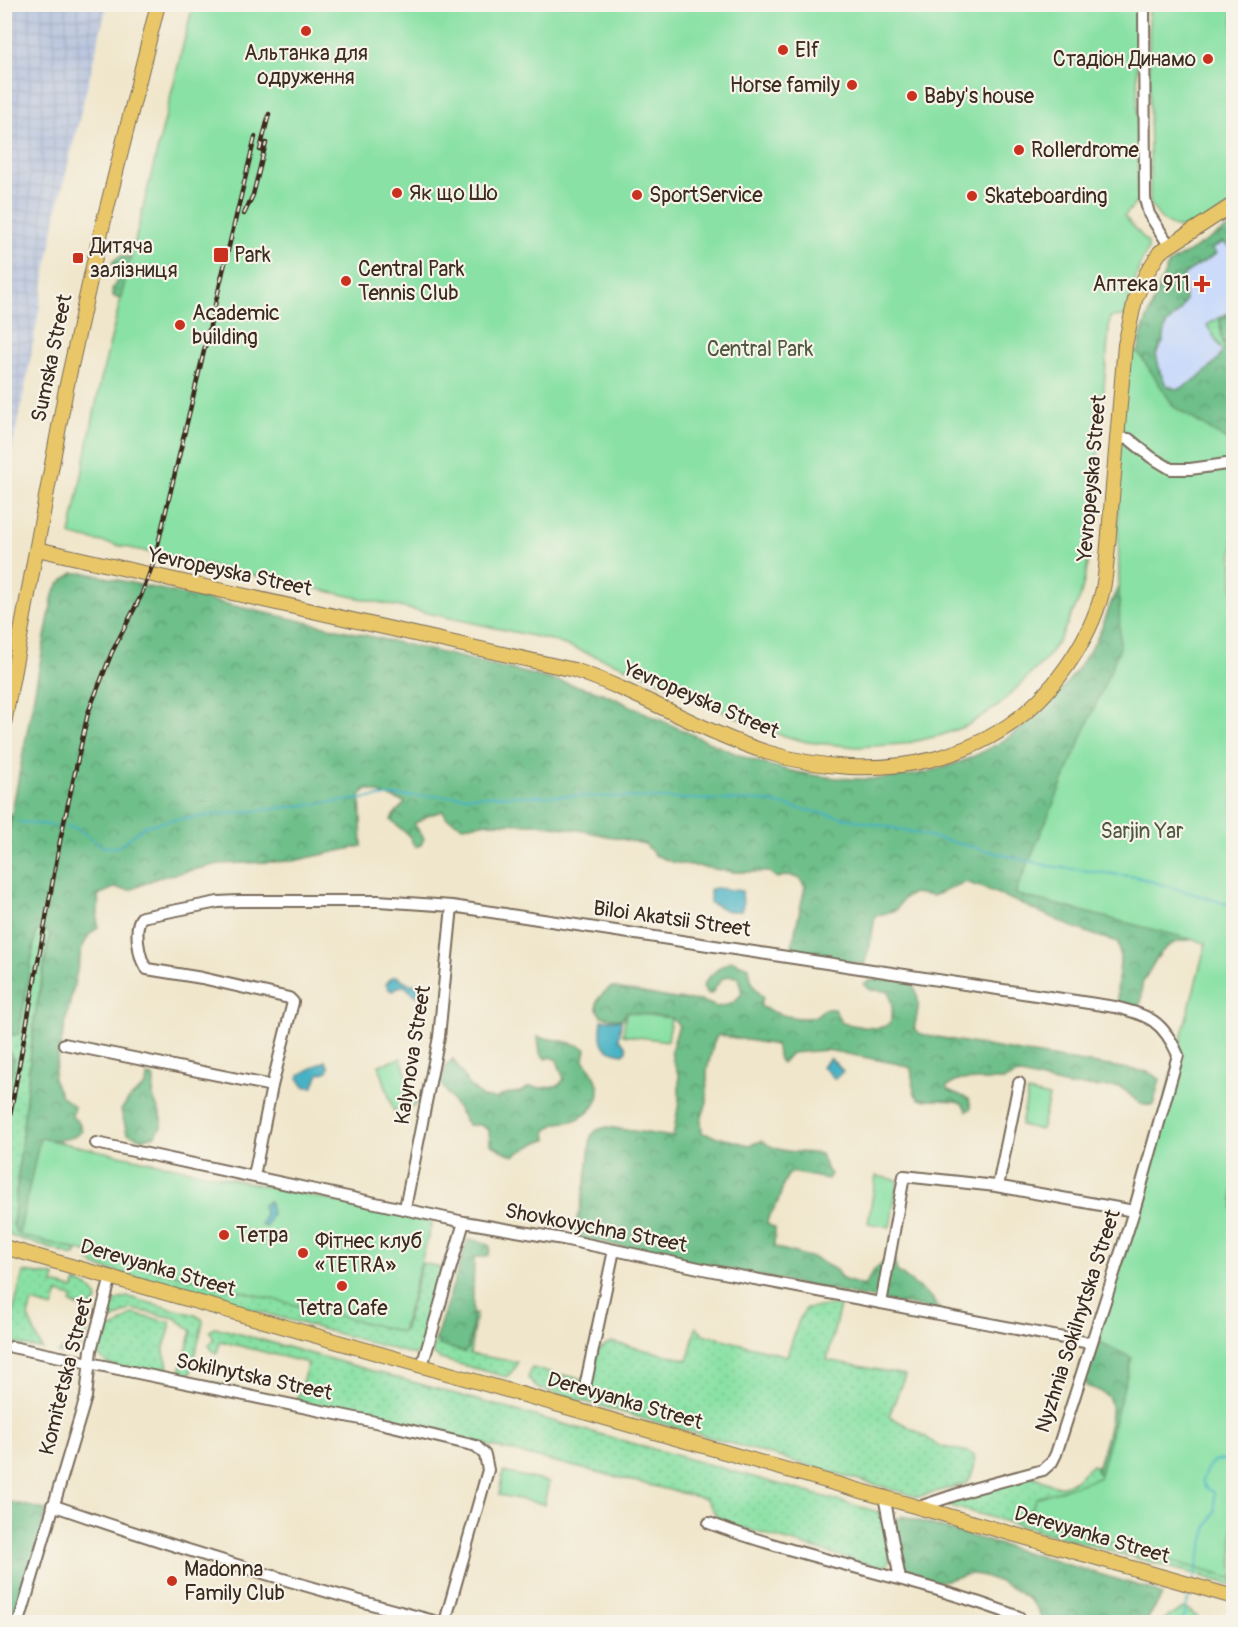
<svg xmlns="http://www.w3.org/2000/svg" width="1238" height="1627" font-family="Pangolin,sans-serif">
<defs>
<pattern id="industrial-grid" width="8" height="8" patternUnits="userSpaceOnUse" patternTransform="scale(1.5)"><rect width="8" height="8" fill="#b8c5de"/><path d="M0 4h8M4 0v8" fill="none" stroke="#9fa9be"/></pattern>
<pattern id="grass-dots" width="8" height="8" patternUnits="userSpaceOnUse" patternTransform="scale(1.5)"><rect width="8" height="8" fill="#89e1a5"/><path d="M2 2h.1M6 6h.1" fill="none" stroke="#77c18e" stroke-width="1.8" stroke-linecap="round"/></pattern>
<pattern id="forest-crowns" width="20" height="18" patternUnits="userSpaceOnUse" patternTransform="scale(1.5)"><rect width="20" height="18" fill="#6ebf8a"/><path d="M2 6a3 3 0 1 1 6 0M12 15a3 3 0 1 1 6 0" fill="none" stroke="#5c9b70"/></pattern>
<pattern id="wetland-marsh" width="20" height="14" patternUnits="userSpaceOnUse" patternTransform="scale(1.5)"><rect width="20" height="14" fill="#89e1a5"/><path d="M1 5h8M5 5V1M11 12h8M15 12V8" fill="none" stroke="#77c18e"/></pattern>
</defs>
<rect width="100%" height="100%" fill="#f7f3e8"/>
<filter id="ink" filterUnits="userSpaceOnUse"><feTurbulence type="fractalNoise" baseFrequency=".0167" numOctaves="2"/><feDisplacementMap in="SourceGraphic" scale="12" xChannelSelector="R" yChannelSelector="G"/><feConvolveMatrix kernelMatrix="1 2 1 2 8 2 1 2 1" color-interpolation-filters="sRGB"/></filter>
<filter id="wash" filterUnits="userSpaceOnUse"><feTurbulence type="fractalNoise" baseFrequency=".008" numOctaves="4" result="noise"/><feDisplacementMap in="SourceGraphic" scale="24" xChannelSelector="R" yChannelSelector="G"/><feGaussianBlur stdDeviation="1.35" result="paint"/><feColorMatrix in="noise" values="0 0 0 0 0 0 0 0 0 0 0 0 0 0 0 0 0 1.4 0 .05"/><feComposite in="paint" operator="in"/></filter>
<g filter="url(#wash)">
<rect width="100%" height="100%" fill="#f0e6cb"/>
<path fill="#ccdbf9" d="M1233,224V419L1208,436L1142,355L1175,260Z"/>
<path fill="url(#industrial-grid)" d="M5,4L107,5L57,210L28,372L5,483Z"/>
<path fill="url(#grass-dots)" stroke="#628662" stroke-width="1.5" d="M1233,310V349L1225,355L1207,325Z
M9,813L36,931L42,928L50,933L34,1022L13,1224L16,1232L20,1235L78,1250L74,1256L5,1234L4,838Z
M88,1253L144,1261L404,1330L422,1263L438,1267L445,1275L424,1348L415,1355L95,1266L88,1260Z
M23,1272L55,1276L53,1284L73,1289L76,1282C87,1286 95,1288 97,1301C90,1311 81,1307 71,1304L72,1297L58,1293L53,1308L32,1302L28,1317L42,1349L6,1342Z
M128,1297L195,1315L202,1319L203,1322L190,1377L263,1394L178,1378L192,1331L175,1318L131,1309L111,1321L106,1320C106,1305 115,1299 128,1297Z
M840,1305L827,1360L905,1375L889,1416L923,1435L938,1446L968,1452L974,1456C976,1466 972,1476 967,1483L918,1497L538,1388L528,1378L532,1368L590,1381L599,1349L611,1342L688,1360L696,1327L703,1334L787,1356L799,1320L806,1308Z
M133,1314L170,1322C171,1332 166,1338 164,1347C162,1359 173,1361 164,1376C150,1373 99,1369 98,1352C97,1345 102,1335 105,1329L115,1327Z
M476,1314L470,1354L517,1362L516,1367L507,1377L440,1359L432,1353L436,1337L460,1319Z
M82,1327L88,1330C85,1345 73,1357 57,1353L76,1342Z
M215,1327L879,1512C884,1528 897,1549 887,1565L878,1567L726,1523L718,1518L706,1499L470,1441L360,1412L294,1408L308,1363L220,1341L217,1353L212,1351L209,1344L214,1340L210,1331Z
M1092,1465L1141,1484L1233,1578V1585L943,1504L1034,1476C1065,1494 1067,1487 1092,1465Z"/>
<path fill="url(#forest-crowns)" stroke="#547454" stroke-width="1.5" d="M1233,225V246L1229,247L1223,242L1212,248L1216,254L1184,274L1183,279L1185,300L1180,311L1166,325L1163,342L1156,354L1160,372L1166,385L1178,390C1198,379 1213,369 1225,348L1221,335L1220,320L1233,311L1234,424L1229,427L1233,435V452L1207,436L1137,376V360L1141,335L1166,269L1170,263Z
M120,256L129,257L135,268L125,302L113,296L112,289L119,278L112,262Z
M73,573H87C256,611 426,647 593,690C610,695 626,704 641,711C676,727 711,744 747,758C865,801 996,781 1073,675C1085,659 1096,643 1103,625C1108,613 1111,600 1118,588L1124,587L1234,751L1233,1579L1096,1471C1101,1455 1118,1411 1108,1397C1103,1391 1093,1388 1086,1386L1084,1377L1143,1194L1208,939C1179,939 1165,940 1151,968C1148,974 1143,980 1142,985C1140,996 1146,1003 1134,1009L1119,1003C1115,989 1119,977 1120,962C1120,956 1119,948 1118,942C1064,929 1017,897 965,882L933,896L913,893L903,899L896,910L875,916L870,945L864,965L794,952L792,946L805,887L800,879L789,875L777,878L769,872H733L672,862L655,855L645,844L579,830L539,824L483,823L463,826L447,818L443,811L429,815L414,824L424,838L421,845L415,847L409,836L391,820C394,812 401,809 405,802L367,789L360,795L362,846L293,861L219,864L157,878L130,890L114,888L98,895C100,906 96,916 98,927L89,935L82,948L53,1079L61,1096L74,1106L72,1117L79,1122L82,1131C71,1142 55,1140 40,1139L19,1234L16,1232L13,1224L34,1022L50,934L42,928L36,932L19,1034L5,1036V849L53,595L58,585Z
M732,961L749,967C750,981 754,988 763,997L760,1006C772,1013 798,1021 813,1017C817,1016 821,1012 824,1009H834L842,1023C874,1029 904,1038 888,991L871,990L863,984C872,978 879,979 890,980C894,980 901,980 905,981C924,988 918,1014 914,1028L920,1034L1020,1052L1148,1072L1160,1079L1153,1105C1136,1108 1132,1092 1119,1087L1068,1086L1017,1074L1004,1080H958L946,1087L948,1090L969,1099L971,1108L967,1111C965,1108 964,1105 961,1103C955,1099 929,1101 919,1099L914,1093L911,1068L899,1064L827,1050L791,1053L782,1063L779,1060L776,1045L718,1035L714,1041L707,1070V1102L701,1120L702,1133L749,1145L762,1141C782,1155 798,1151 821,1154L826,1168L831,1174L828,1179L790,1172C780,1185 783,1195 775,1207C772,1214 767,1215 767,1224L775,1228L774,1247L816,1259L836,1270L842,1279L864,1286L875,1269L893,1256L897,1271L932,1298L941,1311L807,1286L571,1236L579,1214L587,1173L591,1136L597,1130L607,1127L673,1137L679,1102V1076L673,1061L671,1051L679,1025L670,1018L627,1012L622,1020L601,1016C591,1003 600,995 611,987L675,999L702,1001L717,1007L727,1005L736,1001L742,993L738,977C719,974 721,981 711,994L706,993L703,986C707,977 722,964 732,961Z
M538,1037C550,1039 576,1042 586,1049L584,1059C587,1066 593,1072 596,1079C605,1098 592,1113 575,1120C562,1125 560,1118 546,1131L547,1140L538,1142L513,1156L490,1144L489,1130L481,1125H468C460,1110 448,1096 440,1081L446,1066L453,1059L469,1085L482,1097L495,1099L505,1094L520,1092L530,1087L544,1088L559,1085L564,1079L557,1060L551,1057L546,1059L540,1053Z
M5,1051H9L14,1060L5,1112Z
M147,1076L153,1077L154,1081L153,1097L162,1119V1126L155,1135L143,1139L127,1133L121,1110L129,1099L146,1085Z
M468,1239L486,1243L490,1247L489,1254L486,1257H474L472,1330L468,1349L464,1352L439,1345L436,1337Z
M5,1501L46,1510L18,1622H5Z
M902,1516L1150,1589L1162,1595L1146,1622H1041C1043,1599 992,1575 972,1574C961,1574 950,1581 939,1581C928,1581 918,1576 908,1571C900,1555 894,1539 895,1521Z"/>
<path fill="url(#wetland-marsh)" stroke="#628662" stroke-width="1.5" d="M1183,1608L1187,1609L1197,1617L1198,1622H1160Z"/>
<path fill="#89e1a5" stroke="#628662" stroke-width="1.5" d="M193,5H1137L1138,201L1124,216L1148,243V249L1139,267L1125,316L1110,317L1089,560L1080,598L1059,640L1045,660L998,706L968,725L942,735L903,744L857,747L807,742L770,732L722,711L648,675L551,640L70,535L101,379Z
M1149,5H1233V205C1200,222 1174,247 1150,203Z
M1125,345L1140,355L1174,407L1233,444V1579L1027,1519L1036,1498L1099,1478L1132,1358L1096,1340L1125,1253L1206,943L1015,894L1120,648L1117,438Z
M626,1012L671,1018L668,1041L623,1035Z
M401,1058L416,1105L394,1112L379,1065Z
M1028,1092L1049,1097L1041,1130L1021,1125Z
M40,1138L432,1222L402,1332L19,1235Z
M876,1176L898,1180L890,1227L868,1223Z
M503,1472L549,1482L544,1504L499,1495Z"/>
<path fill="#47b2c5" stroke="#416e72" stroke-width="1.5" d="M716,888L742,891L743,905L741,911H728L710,903V889Z
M396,976L410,984L418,985L423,990L422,994L416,996L404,986L398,987L393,991L390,990L386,984L391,978Z
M602,1020H619L621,1022L619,1039C623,1043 630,1048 624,1054C600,1051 599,1042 602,1020Z
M830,1058L843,1071L835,1079L822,1066Z
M325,1061L329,1067L328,1071L319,1074L313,1087H304L298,1078L299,1075Z
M269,1201L272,1213L266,1227L261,1225L265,1213L263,1205Z"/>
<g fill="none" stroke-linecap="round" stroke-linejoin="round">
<path stroke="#47b2c5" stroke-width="2" d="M19,822L70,827L78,829L103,847H118L145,826L171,820L387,796H580L763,801L908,831L1049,866L1137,877L1234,906
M1194,1579L1208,1524L1215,1510L1214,1493L1205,1487L1202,1480L1207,1469L1213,1461L1225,1460L1234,1453
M1182,1622L1191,1590"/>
</g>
</g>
<g filter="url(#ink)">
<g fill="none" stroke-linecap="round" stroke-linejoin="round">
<defs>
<path id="minor" d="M1144,4L1145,199L1149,214L1169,245
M1117,438L1129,439L1151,457L1171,469H1190L1234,463
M64,1044L272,1086
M96,1143L464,1222L563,1239L708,1270L1090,1343
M254,1176L272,1086L293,1002L289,998L202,978L147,969C139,961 133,926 142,917L218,902L239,901H378L452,906L1115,1007C1149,1015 1163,1021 1178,1055L1134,1211L1056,1454L1052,1462L1043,1470L976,1488L919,1507
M998,1186L1019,1083
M405,1208L439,1037L452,906
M881,1303L904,1176L996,1186L1134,1211
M12,1347L380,1423L476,1446L485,1455L488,1470L445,1622
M422,1366L464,1222
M585,1387L614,1250
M884,1496L900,1579
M52,1505C179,1549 308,1588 438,1622
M709,1523C810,1561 918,1578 1019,1617
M19,1622L86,1397L91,1350L111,1277"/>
<path id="major" d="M37,549L574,670C640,692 700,731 766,752C876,786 999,766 1067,666C1083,643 1095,620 1102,593C1105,581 1106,569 1107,557L1125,345L1135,300L1146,274L1160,252L1234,204
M4,724L66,389L98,244L158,4
M4,1247L1234,1597"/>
</defs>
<use href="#minor" stroke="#7a6c5b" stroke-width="14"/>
<use href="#major" stroke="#7a6c5b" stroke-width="16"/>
<use href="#minor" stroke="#fff" stroke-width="10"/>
<use href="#major" stroke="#e9c769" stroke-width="14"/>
<defs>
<path id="rail" d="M260,150L269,114
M244,214L253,195L266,143
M4,1148L61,836L88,713L112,652L141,596L154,561L255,137"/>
</defs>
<use href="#rail" stroke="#3b2a1e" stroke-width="4.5"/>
<use href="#rail" stroke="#f7f3e8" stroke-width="2" stroke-dasharray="7" stroke-linecap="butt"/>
</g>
</g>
<g fill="#c8321e" stroke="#f7f3e8" stroke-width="2">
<circle cx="306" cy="31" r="6"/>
<circle cx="783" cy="50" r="6"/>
<circle cx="1208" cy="59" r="6"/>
<circle cx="852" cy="85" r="6"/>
<circle cx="912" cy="96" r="6"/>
<circle cx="1019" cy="150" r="6"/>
<circle cx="397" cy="193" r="6"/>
<circle cx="637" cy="195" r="6"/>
<circle cx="972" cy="196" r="6"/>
<rect x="213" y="247" width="16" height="16" rx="3"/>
<rect x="72" y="252" width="12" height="12" rx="3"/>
<circle cx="346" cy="281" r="6"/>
<path d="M1199 275h6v6h6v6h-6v6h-6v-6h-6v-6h6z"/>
<circle cx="180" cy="325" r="6"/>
<circle cx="224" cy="1235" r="6"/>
<circle cx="303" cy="1253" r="6"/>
<circle cx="342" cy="1286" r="6"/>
<circle cx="172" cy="1581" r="6"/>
</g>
<g text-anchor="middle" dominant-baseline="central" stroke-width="4.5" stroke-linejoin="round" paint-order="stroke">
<g font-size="21" fill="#3b2a1e" stroke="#f7f3e8" text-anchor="start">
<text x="795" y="50">Elf</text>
<text x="306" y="53" text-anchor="middle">Альтанка для<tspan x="306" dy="24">одруження</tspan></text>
<text x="1196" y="59" text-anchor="end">Стадіон Динамо</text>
<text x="840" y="85" text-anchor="end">Horse family</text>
<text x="924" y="96">Baby's house</text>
<text x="1031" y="150">Rollerdrome</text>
<text x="409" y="193">Як що Шо</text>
<text x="649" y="195">SportService</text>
<text x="984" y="196">Skateboarding</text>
<text x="90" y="246">Дитяча<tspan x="90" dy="24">залізниця</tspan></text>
<text x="234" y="255">Park</text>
<text x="358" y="269">Central Park<tspan x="358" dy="24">Tennis Club</tspan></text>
<text x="1190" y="284" text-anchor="end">Аптека 911</text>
<text x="192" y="313">Academic<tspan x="192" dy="24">building</tspan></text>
<text x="236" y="1235">Тетра</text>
<text x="315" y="1241">Фітнес клуб<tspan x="315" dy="24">«TETRA»</tspan></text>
<text x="342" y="1308" text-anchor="middle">Tetra Cafe</text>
<text x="184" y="1569">Madonna<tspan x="184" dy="24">Family Club</tspan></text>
</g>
<g font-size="21" fill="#4e5840" stroke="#f7f3e8">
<text x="760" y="349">Central Park</text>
<text x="1142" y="831">Sarjin Yar</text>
</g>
<g font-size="21" fill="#3b2a1e" stroke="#f7f3e8">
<text transform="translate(52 358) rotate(-78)">Sumska Street</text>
<text transform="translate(1092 478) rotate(-85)">Yevropeyska Street</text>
<text transform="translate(230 572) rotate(12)">Yevropeyska Street</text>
<text transform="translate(701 700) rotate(23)">Yevropeyska Street</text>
<text transform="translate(672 919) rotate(8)">Biloi Akatsii Street</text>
<text transform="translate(413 1055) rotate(-81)">Kalynova Street</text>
<text transform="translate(596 1228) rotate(11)">Shovkovychna Street</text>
<text transform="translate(158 1268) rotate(16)">Derevyanka Street</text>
<text transform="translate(1078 1321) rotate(-72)">Nyzhnia Sokilnytska Street</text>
<text transform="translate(66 1376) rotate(-76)">Komitetska Street</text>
<text transform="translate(254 1377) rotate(12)">Sokilnytska Street</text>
<text transform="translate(625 1401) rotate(16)">Derevyanka Street</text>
<text transform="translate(1092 1535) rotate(16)">Derevyanka Street</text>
</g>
</g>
<rect width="1238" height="1627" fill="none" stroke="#f7f3e8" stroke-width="24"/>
</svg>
